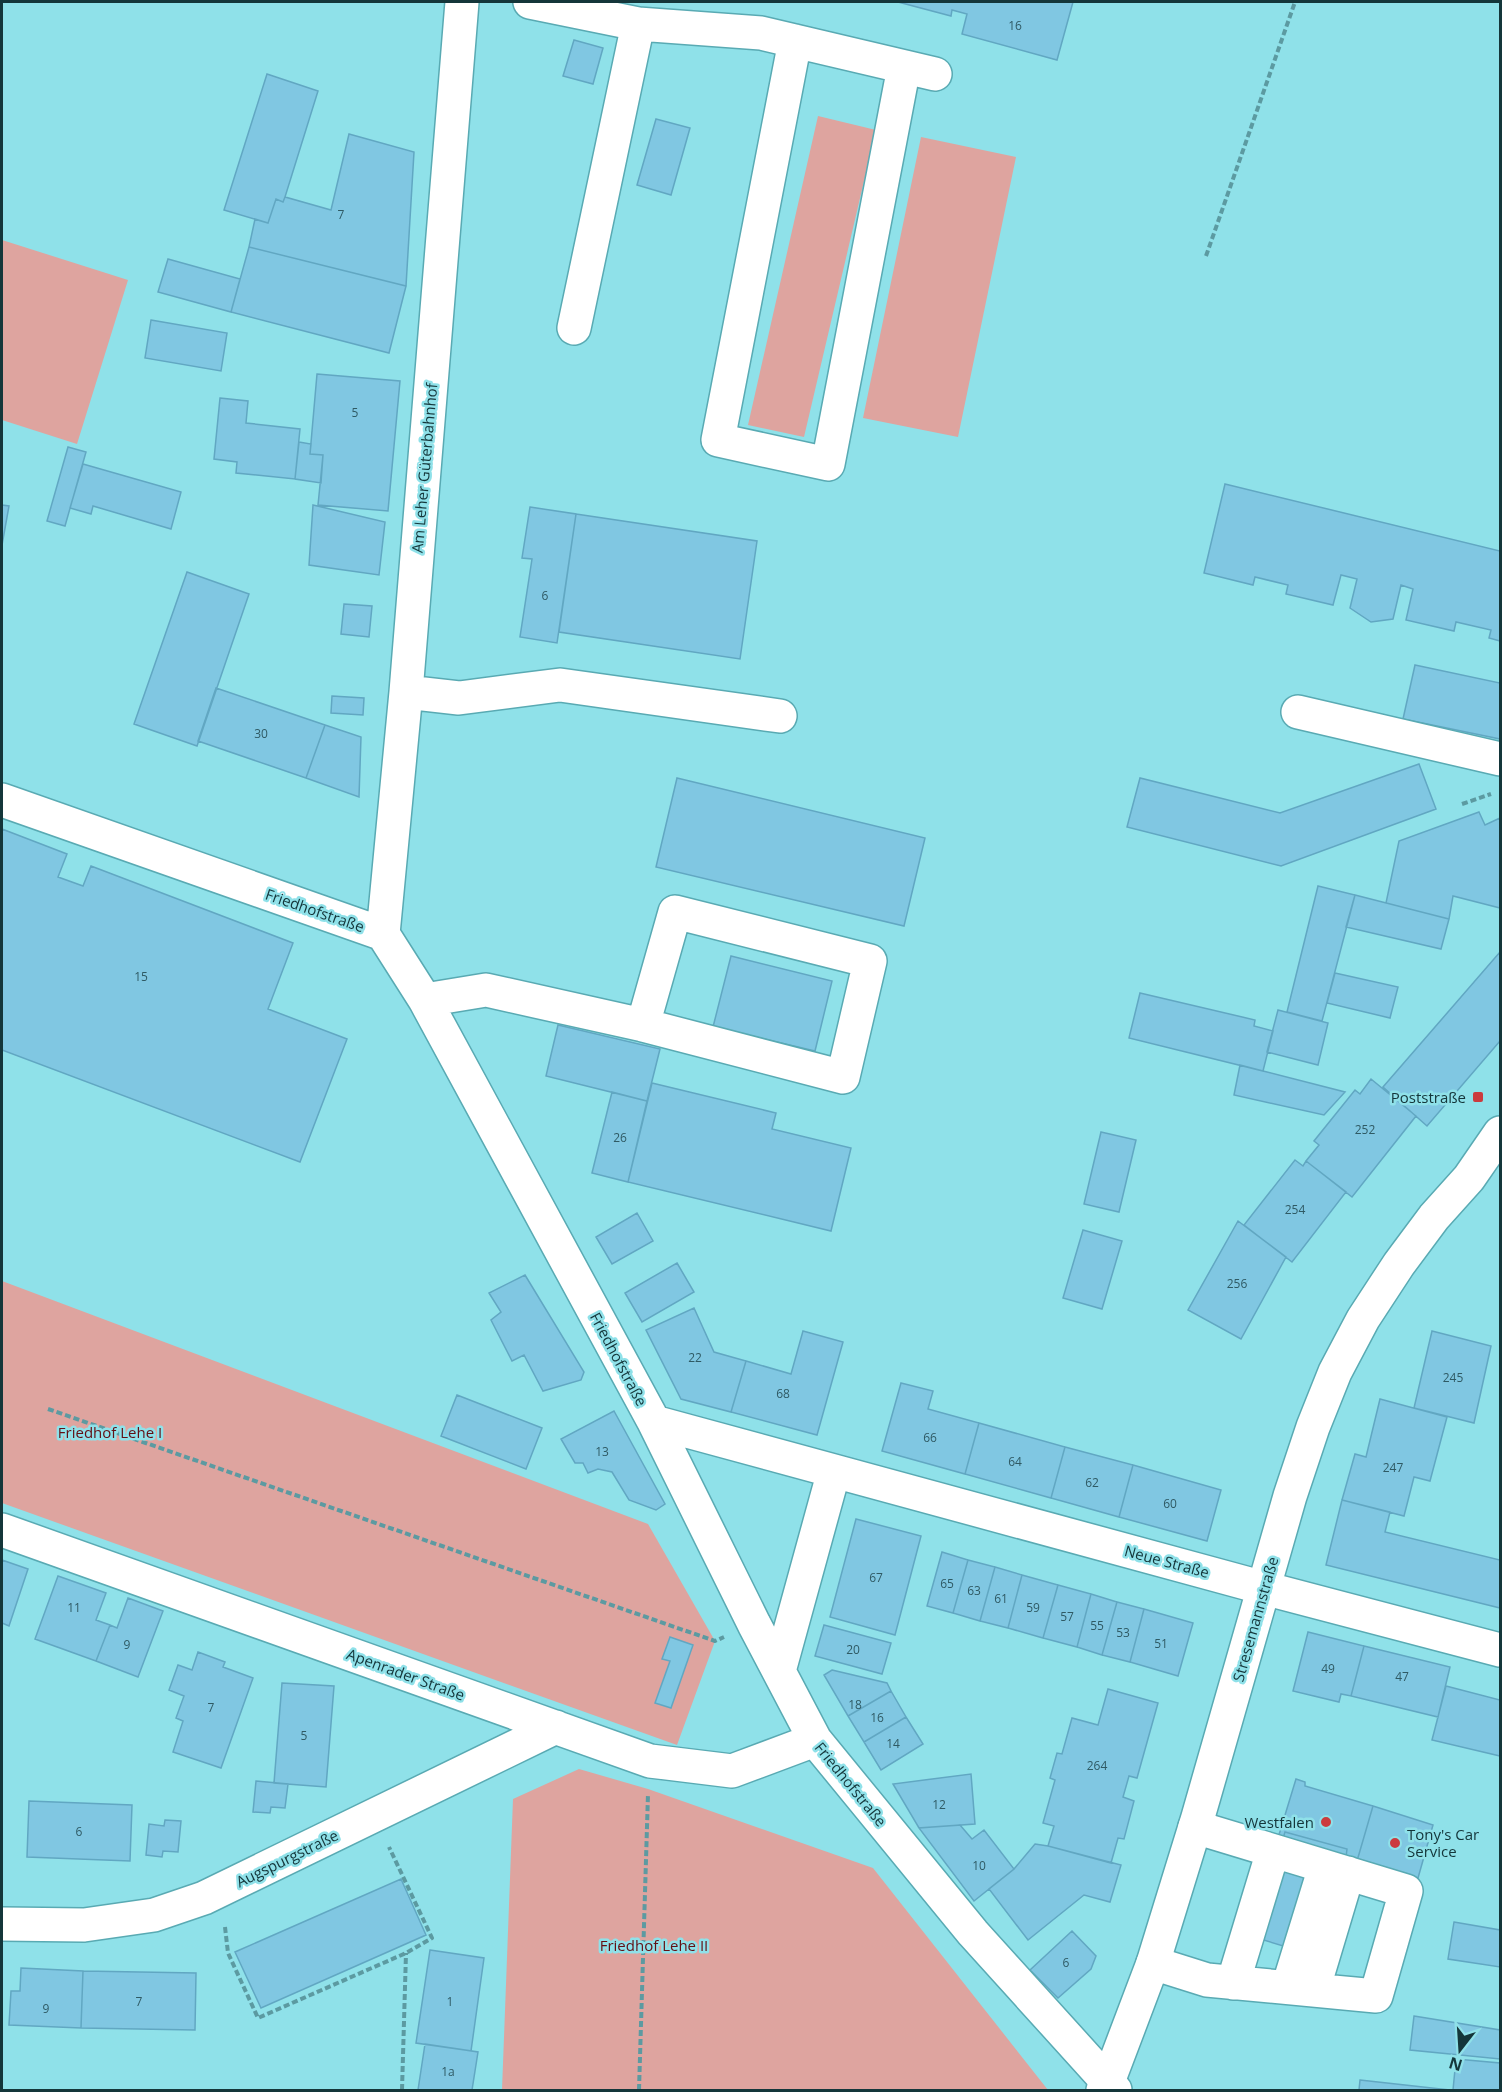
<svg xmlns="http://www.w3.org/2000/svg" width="1502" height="2092" font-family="'Open Sans',sans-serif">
<rect width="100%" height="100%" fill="#8fe1e9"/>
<path fill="#dea49f" d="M818,116L876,130L804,437L748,425Z
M921,137L1016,157L958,437L863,418Z
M2,240L128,280L77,444L2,420Z
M2,1281L648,1524L715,1641L677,1745L2,1503Z
M579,1769L648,1789L873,1868L1048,2090H502L513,1799Z"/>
<path fill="#80c7e2" stroke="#61a7c2" stroke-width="1.5" d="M898,2H1073L1057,60L962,34L967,14L952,10L951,16Z
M574,40L603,48L593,84L563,76Z
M267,74L318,91L285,197L283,202L276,199L268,223L224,210Z
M656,119L690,128L671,195L637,185Z
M349,134L414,152L406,286L249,247L255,219L268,223L276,199L283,202L285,197L331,210Z
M249,247L406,286L389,353L231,312Z
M168,259L240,279L231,312L158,292Z
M151,320L227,333L221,371L145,358Z
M317,374L400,381L388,511L318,505L323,455L310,454Z
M220,398L248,401L246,423L300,429L295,479L236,473L237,462L214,459Z
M299,442L311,444L310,454L323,455L321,483L295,479Z
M68,447L86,452L65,526L47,521Z
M83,464L181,492L171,529L93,506L91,514L70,508Z
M1225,484L1500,551V641L1489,638L1491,630L1456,622L1454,631L1406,620L1413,589L1401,585L1393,619L1371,622L1350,608L1357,579L1341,575L1333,605L1286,594L1288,585L1255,577L1253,585L1204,573Z
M2,505L9,506L2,545Z
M313,505L385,522L379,575L309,565Z
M530,507L576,514L557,643L520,637L532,559L522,558Z
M576,514L757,541L740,659L559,632Z
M187,572L249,594L197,746L134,724Z
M344,604L372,606L369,637L341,634Z
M1415,665L1500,683V739L1403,719Z
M216,688L325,725L306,778L198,741Z
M332,696L364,698L363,715L331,713Z
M325,725L361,737L359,797L306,778Z
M1419,764L1436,809L1281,866L1127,827L1140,778L1280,813Z
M677,778L925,838L904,926L656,867Z
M1479,812L1485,825L1500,818V908L1453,896L1449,919L1386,903L1399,841Z
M2,829L67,854L58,877L83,886L91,866L293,943L268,1009L347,1039L300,1162L2,1050Z
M1318,886L1355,895L1322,1021L1287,1012Z
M1355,895L1449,919L1441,949L1346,927Z
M1500,952V1041L1427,1126L1383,1087Z
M731,956L832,981L815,1051L713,1027Z
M1335,973L1398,987L1390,1018L1327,1003Z
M1140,993L1255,1020L1254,1026L1273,1031L1263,1071L1129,1038Z
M1278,1010L1328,1023L1318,1065L1267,1052Z
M558,1025L660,1049L647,1101L546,1076Z
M1240,1065L1263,1071L1345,1092L1324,1115L1234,1095Z
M1371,1079L1416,1116L1352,1197L1306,1161L1319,1145L1314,1141L1355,1090L1360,1094Z
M652,1083L776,1113L772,1129L851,1148L831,1231L628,1182Z
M612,1092L647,1101L628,1182L592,1173Z
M1101,1132L1136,1140L1119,1212L1084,1204Z
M1295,1160L1303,1166L1306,1161L1346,1192L1292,1262L1244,1225Z
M637,1213L653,1241L612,1264L596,1237Z
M1238,1221L1286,1257L1241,1339L1188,1310Z
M1083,1230L1122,1241L1102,1309L1063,1298Z
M677,1263L694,1292L642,1322L625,1293Z
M525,1275L584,1372L581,1380L543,1391L524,1355L512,1361L491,1320L501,1312L489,1293Z
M694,1308L714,1352L746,1361L731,1412L681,1399L646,1330Z
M803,1331L843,1342L817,1435L731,1412L746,1361L791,1374Z
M1432,1331L1491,1346L1474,1423L1414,1408Z
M901,1383L933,1391L928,1409L979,1423L965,1474L882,1451Z
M457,1395L542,1428L526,1469L441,1436Z
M1380,1399L1447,1417L1430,1481L1414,1477L1404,1516L1342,1500L1355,1454L1366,1457Z
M614,1411L665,1504L656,1510L629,1500L612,1472L598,1469L588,1473L583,1463H575L561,1439Z
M979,1423L1065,1447L1051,1498L965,1474Z
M1065,1447L1133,1465L1119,1517L1051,1498Z
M1133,1465L1221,1490L1207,1541L1119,1517Z
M1342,1500L1390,1512L1385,1532L1500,1560V1608L1326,1565Z
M856,1519L921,1536L895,1635L830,1617Z
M942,1552L968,1560L953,1613L927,1606Z
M2,1560L28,1569L9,1626L2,1623Z
M968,1560L995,1567L980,1621L953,1613Z
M995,1567L1022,1575L1008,1628L980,1621Z
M1022,1575L1058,1585L1043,1638L1008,1628Z
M58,1576L106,1593L96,1620L110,1625L96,1661L35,1639Z
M1058,1585L1091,1594L1077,1647L1043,1638Z
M1091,1594L1117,1602L1102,1655L1077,1647Z
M128,1598L163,1611L138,1677L96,1661L110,1625L117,1628Z
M1117,1602L1144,1609L1130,1662L1102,1655Z
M1144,1609L1193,1623L1178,1676L1130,1662Z
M824,1625L891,1643L882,1674L815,1656Z
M1308,1632L1364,1646L1351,1696L1341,1694L1339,1702L1293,1691Z
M670,1637L693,1645L671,1708L655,1703L670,1661L662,1659Z
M1364,1646L1450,1667L1438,1717L1351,1696Z
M198,1652L225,1662L223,1667L253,1678L221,1768L173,1752L183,1721L176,1718L184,1696L169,1690L178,1665L192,1670Z
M832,1670L887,1683L891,1691L848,1716L824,1675Z
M282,1683L334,1686L326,1787L274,1783Z
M1446,1686L1500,1700V1756L1432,1740Z
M1108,1689L1158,1703L1137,1778L1129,1776L1123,1797L1134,1801L1124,1839L1118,1838L1111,1863L1048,1846L1054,1826L1043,1823L1055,1780L1050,1778L1057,1753L1062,1754L1072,1718L1098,1725Z
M891,1691L906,1717L864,1742L848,1716Z
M906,1717L923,1744L881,1770L864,1742Z
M971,1774L975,1824L919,1828L893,1784Z
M1296,1779L1305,1782V1786L1373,1806L1357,1861L1278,1838Z
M256,1781L288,1784L285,1808L271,1807L270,1813L253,1812Z
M29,1801L132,1805L130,1861L27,1857Z
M1373,1806L1433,1825L1418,1878L1357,1861Z
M165,1820L181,1821L178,1852L163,1851L162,1857L146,1855L149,1824L164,1826Z
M960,1825L972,1839L984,1830L1014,1869L974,1901L919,1828Z
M1285,1832L1347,1849L1333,1961L1234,1931L1274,1868Z
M1035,1844L1048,1846L1121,1865L1110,1902L1084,1895L1028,1940L989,1889L1014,1869Z
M401,1879L426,1935L261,2008L235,1952Z
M1454,1922L1500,1930V1967L1448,1959Z
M1072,1931L1096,1956L1091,1969L1058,1998L1030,1970Z
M430,1950L484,1958L471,2051L416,2043Z
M21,1968L83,1971L81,2028L9,2025L11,1991H20Z
M83,1971L196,1973L195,2030L81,2028Z
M1414,2016L1500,2030V2059L1410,2050Z
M425,2044L478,2052L472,2090H418Z
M1456,2059L1500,2063V2090H1453Z
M1360,2080L1450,2090H1359Z"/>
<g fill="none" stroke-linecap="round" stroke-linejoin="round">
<defs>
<path id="minor" d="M530,2L638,24L761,33L935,74
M795,41L718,440L828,464L904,67
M574,328L638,24
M406,692L459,698L560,685L780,716
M1298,712L1500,759
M2,800L383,934L425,1000L654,1422L754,1624L815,1740L973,1933L1115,2090
M383,934L406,692L462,2
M425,1000L486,990L643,1025L843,1077L870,961L675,912L643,1025
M654,1422L1264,1588L1500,1650
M2,1530L650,1761L732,1771L815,1740
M779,1671L834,1471
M2,1924L84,1925L154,1915L204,1898L556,1727
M1153,1963L1207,1980L1376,1996L1406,1891L1195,1827
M1233,1983L1273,1851
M1288,1987L1325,1867
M1313,1990L1348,1873"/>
<path id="major" d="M1103,2090L1108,2082L1153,1963L1198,1817L1290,1496L1313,1427L1335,1372L1363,1319L1399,1264L1434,1217L1469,1178L1500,1133"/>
</defs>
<use href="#minor" stroke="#59aab3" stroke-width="36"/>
<use href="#major" stroke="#59aab3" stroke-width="36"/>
<path stroke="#5c9aa1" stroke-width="4" stroke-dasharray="6 3" stroke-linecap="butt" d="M1206,256L1295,2
M1462,804L1491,794
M48,1409L715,1641L724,1637
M225,1927L228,1953L258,2018L406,1953L432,1938L389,1847
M402,2090L406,1953
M639,2090L648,1794"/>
<use href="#minor" stroke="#fff" stroke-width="33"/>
<use href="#major" stroke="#fff" stroke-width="33"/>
</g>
<g fill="#cb3b3e" stroke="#8fe1e9" stroke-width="2">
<rect x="1472" y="1091" width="12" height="12" rx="3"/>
<circle cx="1326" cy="1822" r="6"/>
<circle cx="1395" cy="1843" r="6"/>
</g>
<g text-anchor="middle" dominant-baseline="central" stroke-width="5" stroke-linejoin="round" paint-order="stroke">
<g font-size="12" fill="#2f5a64">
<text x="1015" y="25">16</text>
<text x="341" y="214">7</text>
<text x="355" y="412">5</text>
<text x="545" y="595">6</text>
<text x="261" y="733">30</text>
<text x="141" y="976">15</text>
<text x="1365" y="1129">252</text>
<text x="620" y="1137">26</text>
<text x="1295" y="1209">254</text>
<text x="1237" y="1283">256</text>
<text x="695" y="1357">22</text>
<text x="1453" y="1377">245</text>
<text x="783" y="1393">68</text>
<text x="930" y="1437">66</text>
<text x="602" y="1451">13</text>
<text x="1015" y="1461">64</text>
<text x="1393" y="1467">247</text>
<text x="1092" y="1482">62</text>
<text x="1170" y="1503">60</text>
<text x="876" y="1577">67</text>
<text x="947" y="1583">65</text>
<text x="974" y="1590">63</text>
<text x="1001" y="1598">61</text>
<text x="74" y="1607">11</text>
<text x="1033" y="1607">59</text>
<text x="1067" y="1616">57</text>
<text x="1097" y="1625">55</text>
<text x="1123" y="1632">53</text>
<text x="1161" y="1643">51</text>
<text x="127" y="1644">9</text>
<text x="853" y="1649">20</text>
<text x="1328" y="1668">49</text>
<text x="1402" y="1676">47</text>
<text x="855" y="1704">18</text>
<text x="211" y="1707">7</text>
<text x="877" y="1717">16</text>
<text x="304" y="1735">5</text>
<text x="893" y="1743">14</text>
<text x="1097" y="1765">264</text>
<text x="939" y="1804">12</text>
<text x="79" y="1831">6</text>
<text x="979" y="1865">10</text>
<text x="1066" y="1962">6</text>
<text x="139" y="2001">7</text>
<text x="450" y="2001">1</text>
<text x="46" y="2008">9</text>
<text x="448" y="2071">1a</text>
</g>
<g font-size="15" fill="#14363a" stroke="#8fe1e9">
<text transform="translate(424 468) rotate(-85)">Am Leher Güterbahnhof</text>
<text transform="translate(315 910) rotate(19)">Friedhofstraße</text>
<text transform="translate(619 1359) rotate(62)">Friedhofstraße</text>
<text transform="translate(1167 1561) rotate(15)">Neue Straße</text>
<text transform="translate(1255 1619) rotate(-74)">Stresemannstraße</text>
<text transform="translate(406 1674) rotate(20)">Apenrader Straße</text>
<text transform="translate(851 1784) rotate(51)">Friedhofstraße</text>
<text transform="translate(287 1858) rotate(-26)">Augspurgstraße</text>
</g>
<g font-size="15" fill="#14363a" stroke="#8fe1e9" text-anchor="end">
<text x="1466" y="1097">Poststraße</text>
<text x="1314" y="1822">Westfalen</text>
<text x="1407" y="1834" text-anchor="start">Tony's Car<tspan x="1407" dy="17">Service</tspan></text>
</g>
<g font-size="15" fill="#630f14" stroke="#8fe1e9">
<text x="110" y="1432">Friedhof Lehe I</text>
<text x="654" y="1945">Friedhof Lehe II</text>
</g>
</g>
<rect width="1502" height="2092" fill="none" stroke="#14363a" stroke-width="6"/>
<g transform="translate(1460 2050) rotate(197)" stroke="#8fe1e9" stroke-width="4.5" paint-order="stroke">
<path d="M0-4.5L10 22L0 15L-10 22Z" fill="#14363a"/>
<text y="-9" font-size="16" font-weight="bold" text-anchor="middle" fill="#14363a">N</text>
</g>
</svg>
